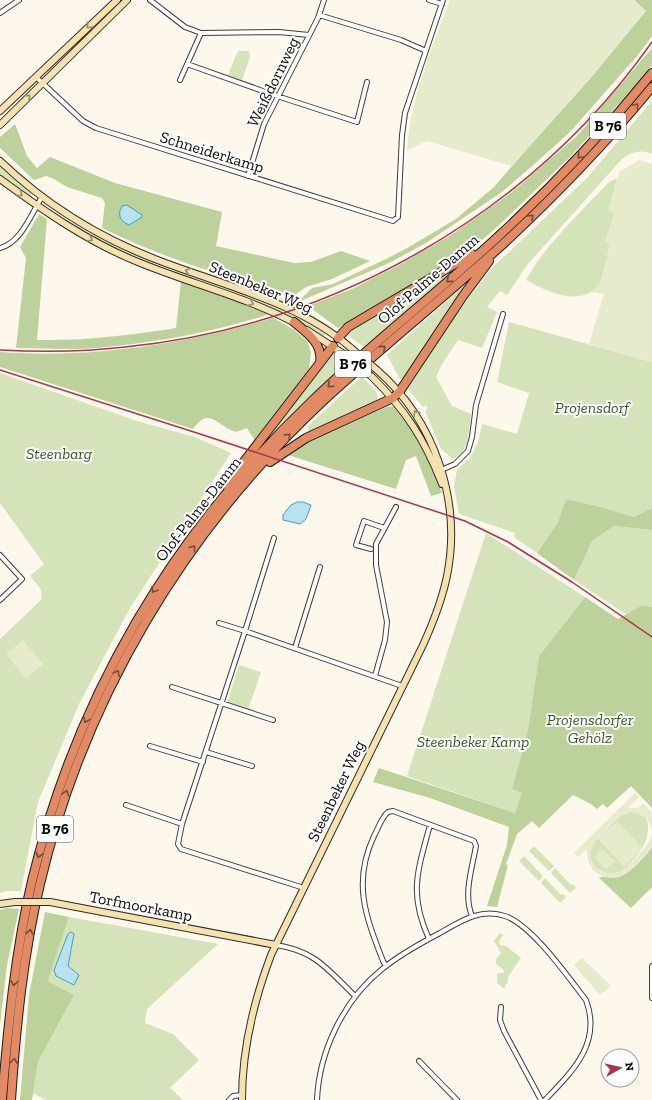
<svg xmlns="http://www.w3.org/2000/svg" width="652" height="1100" font-family="'Zilla Slab',serif">
<rect width="100%" height="100%" fill="#fdf7ec"/>
<path fill="#d5e3ba" d="M238,51H249L250,57L242,80L228,75Z
M652,101V154C640,149 632,152 622,159L527,265L507,295L500,291L487,307L497,312L482,348L458,340L442,364L436,377L452,406L471,414C469,431 470,451 453,459L441,449L425,411L428,408L426,405L423,407L408,389L447,327L491,269L588,177Z
M0,167L30,192L33,199L0,176Z
M617,178L609,210L615,213L605,242L610,244L601,282C583,309 548,292 526,280C546,244 580,213 609,182Z
M50,209C81,231 118,247 154,262L153,265L90,236L48,210Z
M160,257C216,277 282,291 330,327L329,328Z
M175,271C227,290 279,303 325,333L324,337L299,322L174,273Z
M452,272L364,347L346,334L347,333Z
M474,276L404,378L400,379L387,355Z
M509,322L652,362V508L634,517L601,507L566,499L558,522L537,553L514,537L515,533L459,514L454,486L457,470L470,458L478,442L482,424L517,434L529,393L497,382Z
M335,352L348,362L268,438L296,399Z
M0,373L137,421L195,437L231,453L130,608L79,704L38,802L21,891H6L0,893V639L41,600C44,589 36,584 30,576L44,564L0,503Z
M362,376L377,393V402L310,432L307,427Z
M614,526L652,530V607L642,605L626,614L574,580L592,541Z
M486,533L585,597L539,656L528,730L512,789L522,793L515,813L407,776Z
M239,665L261,672L248,710L227,703Z
M630,812C636,812 642,814 646,818C652,833 644,848 634,859C628,865 623,872 614,873C608,874 602,872 597,868C581,854 597,838 608,828C614,821 620,814 630,812Z
M534,846L554,866L549,871L529,851Z
M524,856L543,876L539,881L519,861Z
M555,868L571,885L573,884L576,888L570,893L551,873Z
M545,878L561,895L563,894L566,897L560,903L541,883Z
M69,917L218,944L147,1009L145,1023L173,1034L199,1060L170,1088L183,1100H45L33,1093L38,1062L74,995L48,981Z
M500,933L503,935L499,942L500,945L506,946L521,958L508,977V982L505,985L506,987L503,988L497,983V973H503L504,970L496,964V959L501,953L494,941Z"/>
<path fill="#bcd19b" d="M634,0H652V36L638,55L569,133L531,167L502,192L426,243L389,263L303,300L301,299L312,288L333,284L384,260L409,247L456,219L494,187L646,11Z
M652,48V65L638,83L570,157L498,226L473,248L338,328L308,306L350,290L401,264L451,235L511,193L577,136Z
M15,124L27,156L37,168L50,157L115,183L222,212L216,246L294,263L311,262L341,251L370,261L332,279L306,287L291,298C268,288 245,282 222,275C181,262 140,247 102,228L105,203L102,198L67,187L54,179L46,176L34,180L0,148V137Z
M39,214L47,219L37,340C84,341 130,335 176,328L181,281L249,304L270,314C214,332 155,343 96,348C69,350 43,348 16,348L26,258L20,247Z
M273,318L293,329L307,341L311,352L309,369L255,441L247,428L236,432C217,427 210,405 193,429L0,367V352C93,359 184,344 273,318Z
M396,406L421,444L442,493L431,496L416,456L406,460L396,489L288,455L308,441L387,407Z
M566,499L601,507L634,517L652,508V530L614,526L592,541L574,580L537,553L558,522Z
M585,597L618,619L642,605L652,607V808L631,786L607,808L603,804L597,809L591,804L573,795L539,828L532,821L517,834L506,864L508,865L497,907L487,906L507,845L509,827L430,798L373,782L379,768L515,813L522,793L512,789L528,730L539,656Z
M652,847V887L631,908L599,878C605,875 611,879 618,877C630,874 645,857 652,847Z
M7,908L19,909L7,965L0,1025V910Z
M45,912L69,917L48,981L74,995L38,1062L32,1100H20L29,995Z"/>
<path fill="#e5ebcb" d="M450,0H633L646,11L591,78L512,166L427,141L407,150C411,98 431,49 450,0Z
M639,160L652,164V362L589,344L604,294L591,292L601,282L610,244L605,242L614,213L609,210L619,172Z
M23,640L43,664L26,679L6,654Z
M635,793L639,797L628,808H638L643,803L652,813V831C650,817 636,807 622,814C616,818 611,824 606,829C594,841 582,856 599,870C605,873 611,874 617,872C628,869 650,845 652,834V847C640,863 617,889 596,872C588,866 587,858 587,849L578,857L574,853Z
M617,821L643,848L624,867L598,839Z
M602,849L615,861L606,870L594,857Z
M582,958L611,986L600,995L574,965Z"/>
<path fill="#b7e2ee" stroke="#46a0bc" d="M127,205L142,215V217L129,225C120,221 117,215 122,206Z
M297,502H303L311,505L306,519L300,524L283,520V515L291,505Z
M71,932L74,934L68,966L79,975L74,985L56,976L54,970L68,934Z"/>
<g fill="none" stroke-linecap="round" stroke-linejoin="round">
<defs>
<path id="street" d="M150,0L185,27L201,33L279,32L309,35
M429,0L442,4
M0,13L19,0
M319,15L401,40L426,51
M187,64L277,96L357,122L367,82
M36,77L83,121L96,128L393,221L398,217L402,135L405,113L443,0
M180,80L201,33
M248,176L264,124L318,18L324,0
M0,248C21,243 31,214 42,197
M439,471L455,464L468,451L472,437L476,405L503,314
M371,549L356,545L364,521L384,528
M0,555L22,579L0,600
M219,623L245,631L274,538
M295,648L320,567
M375,676L385,640L387,622L376,565V544L396,507
M172,687L273,720
M150,746L203,762
M206,752L252,766
M126,805L182,824
M304,888L181,849L178,844L182,824L245,631L402,686
M429,939C408,893 418,870 430,825
M276,945C316,951 328,970 355,996
M386,966L383,961C366,917 352,883 374,836C378,829 381,818 388,812L393,811L474,841L476,846C472,869 463,894 472,916
M652,966V998
M501,1007L500,1020L504,1031L541,1100
M419,1061L457,1100
M229,1100L233,1096L242,1095
M317,1100C319,1052 343,1001 381,970C399,955 419,944 440,933C461,921 480,908 505,916C532,925 568,977 586,1000C602,1043 573,1071 545,1100"/>
<path id="secondary" d="M0,111L117,0
M0,125L127,0
M0,161C45,204 98,237 155,259C221,285 297,301 351,348
M0,179C44,211 88,242 138,262C191,284 247,297 297,324
M307,330L344,354
M371,376C405,409 425,440 442,484
M50,902L276,945
M0,904L15,902
M242,1100C242,1049 253,1003 271,955L423,645C433,623 442,600 447,576C462,501 435,421 377,370"/>
<path id="highway" d="M294,322C307,333 323,343 320,363
M338,338L348,327L472,254
M270,462L306,438L393,398L400,391L463,296L489,261
M226,485L333,346
M2,1100C8,1027 15,953 32,881C77,695 173,534 311,402C372,343 439,292 501,234C555,184 605,131 652,73
M11,1100C16,1027 23,955 40,884C84,698 184,531 323,401C381,348 443,298 502,245C555,196 606,143 652,87"/>
</defs>
<use href="#street" stroke="#3e3e3e" stroke-width="6"/>
<use href="#secondary" stroke="#2d2d2d" stroke-width="8"/>
<use href="#highway" stroke="#1c1c1c" stroke-width="10"/>
<use href="#street" stroke="#fff" stroke-width="4"/>
<use href="#secondary" stroke="#f5e2af" stroke-width="6"/>
<use href="#highway" stroke="#e28a64" stroke-width="8"/>
<path stroke="#aa354d" stroke-width="1.5" d="M0,350C42,352 83,352 125,347C333,326 531,214 652,42
M0,370L197,433L465,521L508,542L572,582L652,637"/>
<defs>
<path id="secondary-bridge" d="M351,348L377,370
M344,354L371,376
M15,902H50"/>
</defs>
<use href="#secondary-bridge" stroke="#2d2d2d" stroke-width="8" stroke-linecap="butt"/>
<use href="#secondary-bridge" stroke="#f5e2af" stroke-width="6"/>
</g>
<defs><path id="oneway-chevron" d="M-2-3.5L2.5 0L-2 3.5" fill="none" stroke-width="1.6" stroke-linecap="round" stroke-linejoin="round"/></defs>
<g stroke="#978c6d">
<use href="#oneway-chevron" transform="translate(89 26) rotate(136)"/>
<use href="#oneway-chevron" transform="translate(28 97) rotate(-45)"/>
<use href="#oneway-chevron" transform="translate(20 194) rotate(36)"/>
<use href="#oneway-chevron" transform="translate(90 239) rotate(29)"/>
<use href="#oneway-chevron" transform="translate(188 271) rotate(-161)"/>
<use href="#oneway-chevron" transform="translate(251 303) rotate(22)"/>
<use href="#oneway-chevron" transform="translate(416 413) rotate(-122)"/>
</g>
<g stroke="#764a38">
<use href="#oneway-chevron" transform="translate(636 106) rotate(-50)"/>
<use href="#oneway-chevron" transform="translate(580 156) rotate(133)"/>
<use href="#oneway-chevron" transform="translate(531 217) rotate(-44)"/>
<use href="#oneway-chevron" transform="translate(449 280) rotate(139)"/>
<use href="#oneway-chevron" transform="translate(383 348) rotate(-41)"/>
<use href="#oneway-chevron" transform="translate(330 385) rotate(138)"/>
<use href="#oneway-chevron" transform="translate(288 436) rotate(-45)"/>
<use href="#oneway-chevron" transform="translate(193 548) rotate(-54)"/>
<use href="#oneway-chevron" transform="translate(154 590) rotate(122)"/>
<use href="#oneway-chevron" transform="translate(117 673) rotate(-62)"/>
<use href="#oneway-chevron" transform="translate(86 720) rotate(114)"/>
<use href="#oneway-chevron" transform="translate(66 793) rotate(-71)"/>
<use href="#oneway-chevron" transform="translate(39 855) rotate(105)"/>
<use href="#oneway-chevron" transform="translate(30 932) rotate(-80)"/>
<use href="#oneway-chevron" transform="translate(14 983) rotate(97)"/>
<use href="#oneway-chevron" transform="translate(14 1061) rotate(-85)"/>
</g>
<g text-anchor="middle" dominant-baseline="central" stroke-width="4" stroke-linejoin="round" paint-order="stroke">
<g fill="#fff" stroke="#545454" stroke-width="1">
<rect x="590" y="113" width="36" height="26" rx="3"/>
<rect x="335" y="351" width="36" height="26" rx="3"/>
<rect x="37" y="816" width="36" height="26" rx="3"/>
</g>
<g font-size="15" font-weight="bold" fill="#0b0b0b">
<text x="608" y="126">B 76</text>
<text x="353" y="364">B 76</text>
<text x="55" y="829">B 76</text>
</g>
<g font-size="16" fill="#0b0b0b" stroke="#fff">
<text transform="translate(273 82) rotate(-64)">Weißdornweg</text>
<text transform="translate(212 152) rotate(17)">Schneiderkamp</text>
<text transform="translate(428 279) rotate(-41)">Olof-Palme-Damm</text>
<text transform="translate(261 287) rotate(23)">Steenbeker Weg</text>
<text transform="translate(198 509) rotate(-52)">Olof-Palme-Damm</text>
<text transform="translate(336 791) rotate(-64)">Steenbeker Weg</text>
<text transform="translate(141 906) rotate(11)">Torfmoorkamp</text>
</g>
<g font-size="16" font-style="italic" fill="#385a24" stroke="#fff">
<text x="592" y="407">Projensdorf</text>
<text x="59" y="453">Steenbarg</text>
<text x="590" y="719">Projensdorfer<tspan x="590" dy="18">Gehölz</tspan></text>
<text x="473" y="741">Steenbeker Kamp</text>
</g>
</g>
<g transform="translate(620 1068) rotate(82)"><circle r="19" fill="#ffffff" stroke="#9d9d9d"/>
<path d="M0-3L7 15L0 10L-7 15Z" fill="#aa354d"/>
<text y="-6" font-size="11" font-weight="bold" text-anchor="middle" fill="#0b0b0b">N</text>
</g>
</svg>
